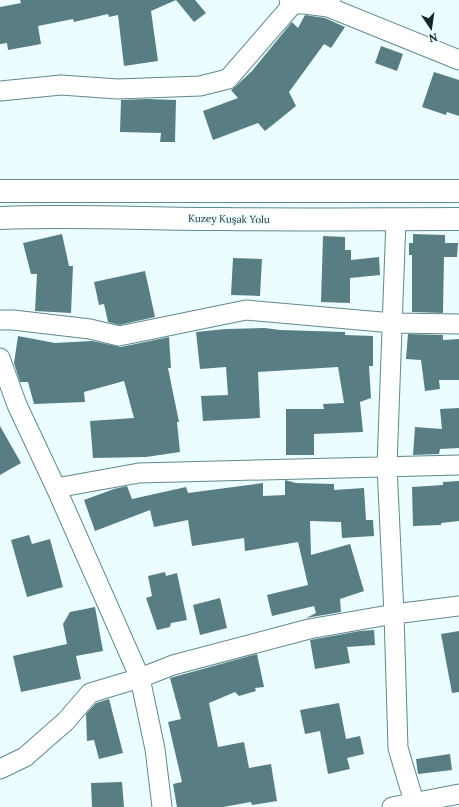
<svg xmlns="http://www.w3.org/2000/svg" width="459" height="807" font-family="Lora,serif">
<rect width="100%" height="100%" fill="#ecfdff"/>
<path fill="#587e84" d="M20,0H176L151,11L158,61L124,66L118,15L109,17L108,14L74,22L73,19L38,26L41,44L8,50L7,43L0,44V7L21,3Z
M176,0H195L206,13L194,22Z
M305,15L325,18L345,27L331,48L324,44L289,92L296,106L265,131L258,123L213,140L203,111L238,98L231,90L236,86L252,71L292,22L298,28Z
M381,46L403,54L397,71L375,63Z
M434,72L459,80V116L447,112L446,115L422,107Z
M147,99L176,100L175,142H160L161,133L120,132L121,100Z
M62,234L69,266H73L71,313L35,311L37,274H31L23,243Z
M413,234L445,235V243H458L457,257H444L443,313L412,312V255H409V243H413Z
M323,236L345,237V250H351V260L379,257L380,275L350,278V303L321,302Z
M233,258L262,259L260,296L231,295Z
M145,271L155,317L119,325L108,322L104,304L99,305L94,282Z
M265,328L280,330L345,332V335L373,336V366H369L371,398L360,402L363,432L314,434V455H286V409H324L323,404L344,403L338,367L258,372L260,418L203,421L201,396L228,395L226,367L200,369L196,332L226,329Z
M408,334L443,335V340L459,339V380H439L440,389L425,391L421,360L406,359Z
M18,336L55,343L92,341L121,347L169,337L171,368H168L179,422H177L180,452L146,457L93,458L90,421L134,418L124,381L84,392L85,402L34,404L28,382H20L14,363Z
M459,408V448L440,449L439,454L413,455L415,427L442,429L440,409Z
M0,426L21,463L0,475Z
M285,480L296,483L334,484V490L364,488L366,520H373L374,536L342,538L341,522L310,521L311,555L350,544L364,591L340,599L341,612L306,618L316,613L314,606L272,616L267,595L308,585L298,542L245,551L244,538L192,546L188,520L154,527L150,510L95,531L84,500L114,489L127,486L132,499L186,487L188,493L263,483V496L285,495Z
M459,481V521L441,523V525L413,526L412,487L443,485V482Z
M29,535L32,544L50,539L63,587L27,597L11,540Z
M165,572L166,576L177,573L187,620L171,623L170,627L157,630L146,598L152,596L148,576Z
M220,598L227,628L200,635L193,605Z
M95,607L103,651L76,656L81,679L21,692L13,656L67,644L63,624L70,612Z
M374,630L375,645L347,647L350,663L315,669L310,640L360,631Z
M459,631V692L452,693L441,634Z
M257,654L264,687L255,688L256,691L239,696L235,692L209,703L218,747L244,742L249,768L271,764L277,801L252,805L251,802L223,807H177L173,784L182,782L168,722L181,719L170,678Z
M109,699L123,753L99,759L94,740L87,741L86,714L96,703Z
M339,703L346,739L360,736L364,754L347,758L350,769L328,774L320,731L305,734L300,710Z
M450,754L452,770L418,774L416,759Z
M122,782L124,807H92L91,783Z"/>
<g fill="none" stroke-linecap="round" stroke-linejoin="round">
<defs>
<path id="minor" d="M289,0L293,4H305L328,7
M331,0L328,7L459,60
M0,91L61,85L118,89L200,86L228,79L293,4
M396,219L387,466L394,614L398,748L414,802L419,807
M0,320H13L90,329L119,336L246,310L393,323L459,324
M0,358L17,405L56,488L140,678L155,749L162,807
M56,488L139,473L459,465
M0,769L25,757L66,721L90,693L140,678L173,665L309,629L394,614L459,606
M392,807L459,794"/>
<path id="major" d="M0,191H459
M0,218C74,215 149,219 223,219C302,220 380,219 459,219"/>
</defs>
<use href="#minor" stroke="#62888e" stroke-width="21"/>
<use href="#major" stroke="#62888e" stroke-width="24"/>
<use href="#minor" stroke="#fff" stroke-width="19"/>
<use href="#major" stroke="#fff" stroke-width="22"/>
</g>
<g text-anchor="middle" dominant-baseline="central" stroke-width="3.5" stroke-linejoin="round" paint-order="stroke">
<g font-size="10" fill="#152427" stroke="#ecfdff">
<text transform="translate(229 219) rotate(1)">Kuzey Kuşak Yolu</text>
</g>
</g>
<g transform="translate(431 28) rotate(167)" stroke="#ecfdff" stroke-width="3" paint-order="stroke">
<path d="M0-3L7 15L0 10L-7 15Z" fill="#152427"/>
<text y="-6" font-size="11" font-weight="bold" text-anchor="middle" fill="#152427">N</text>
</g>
</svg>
